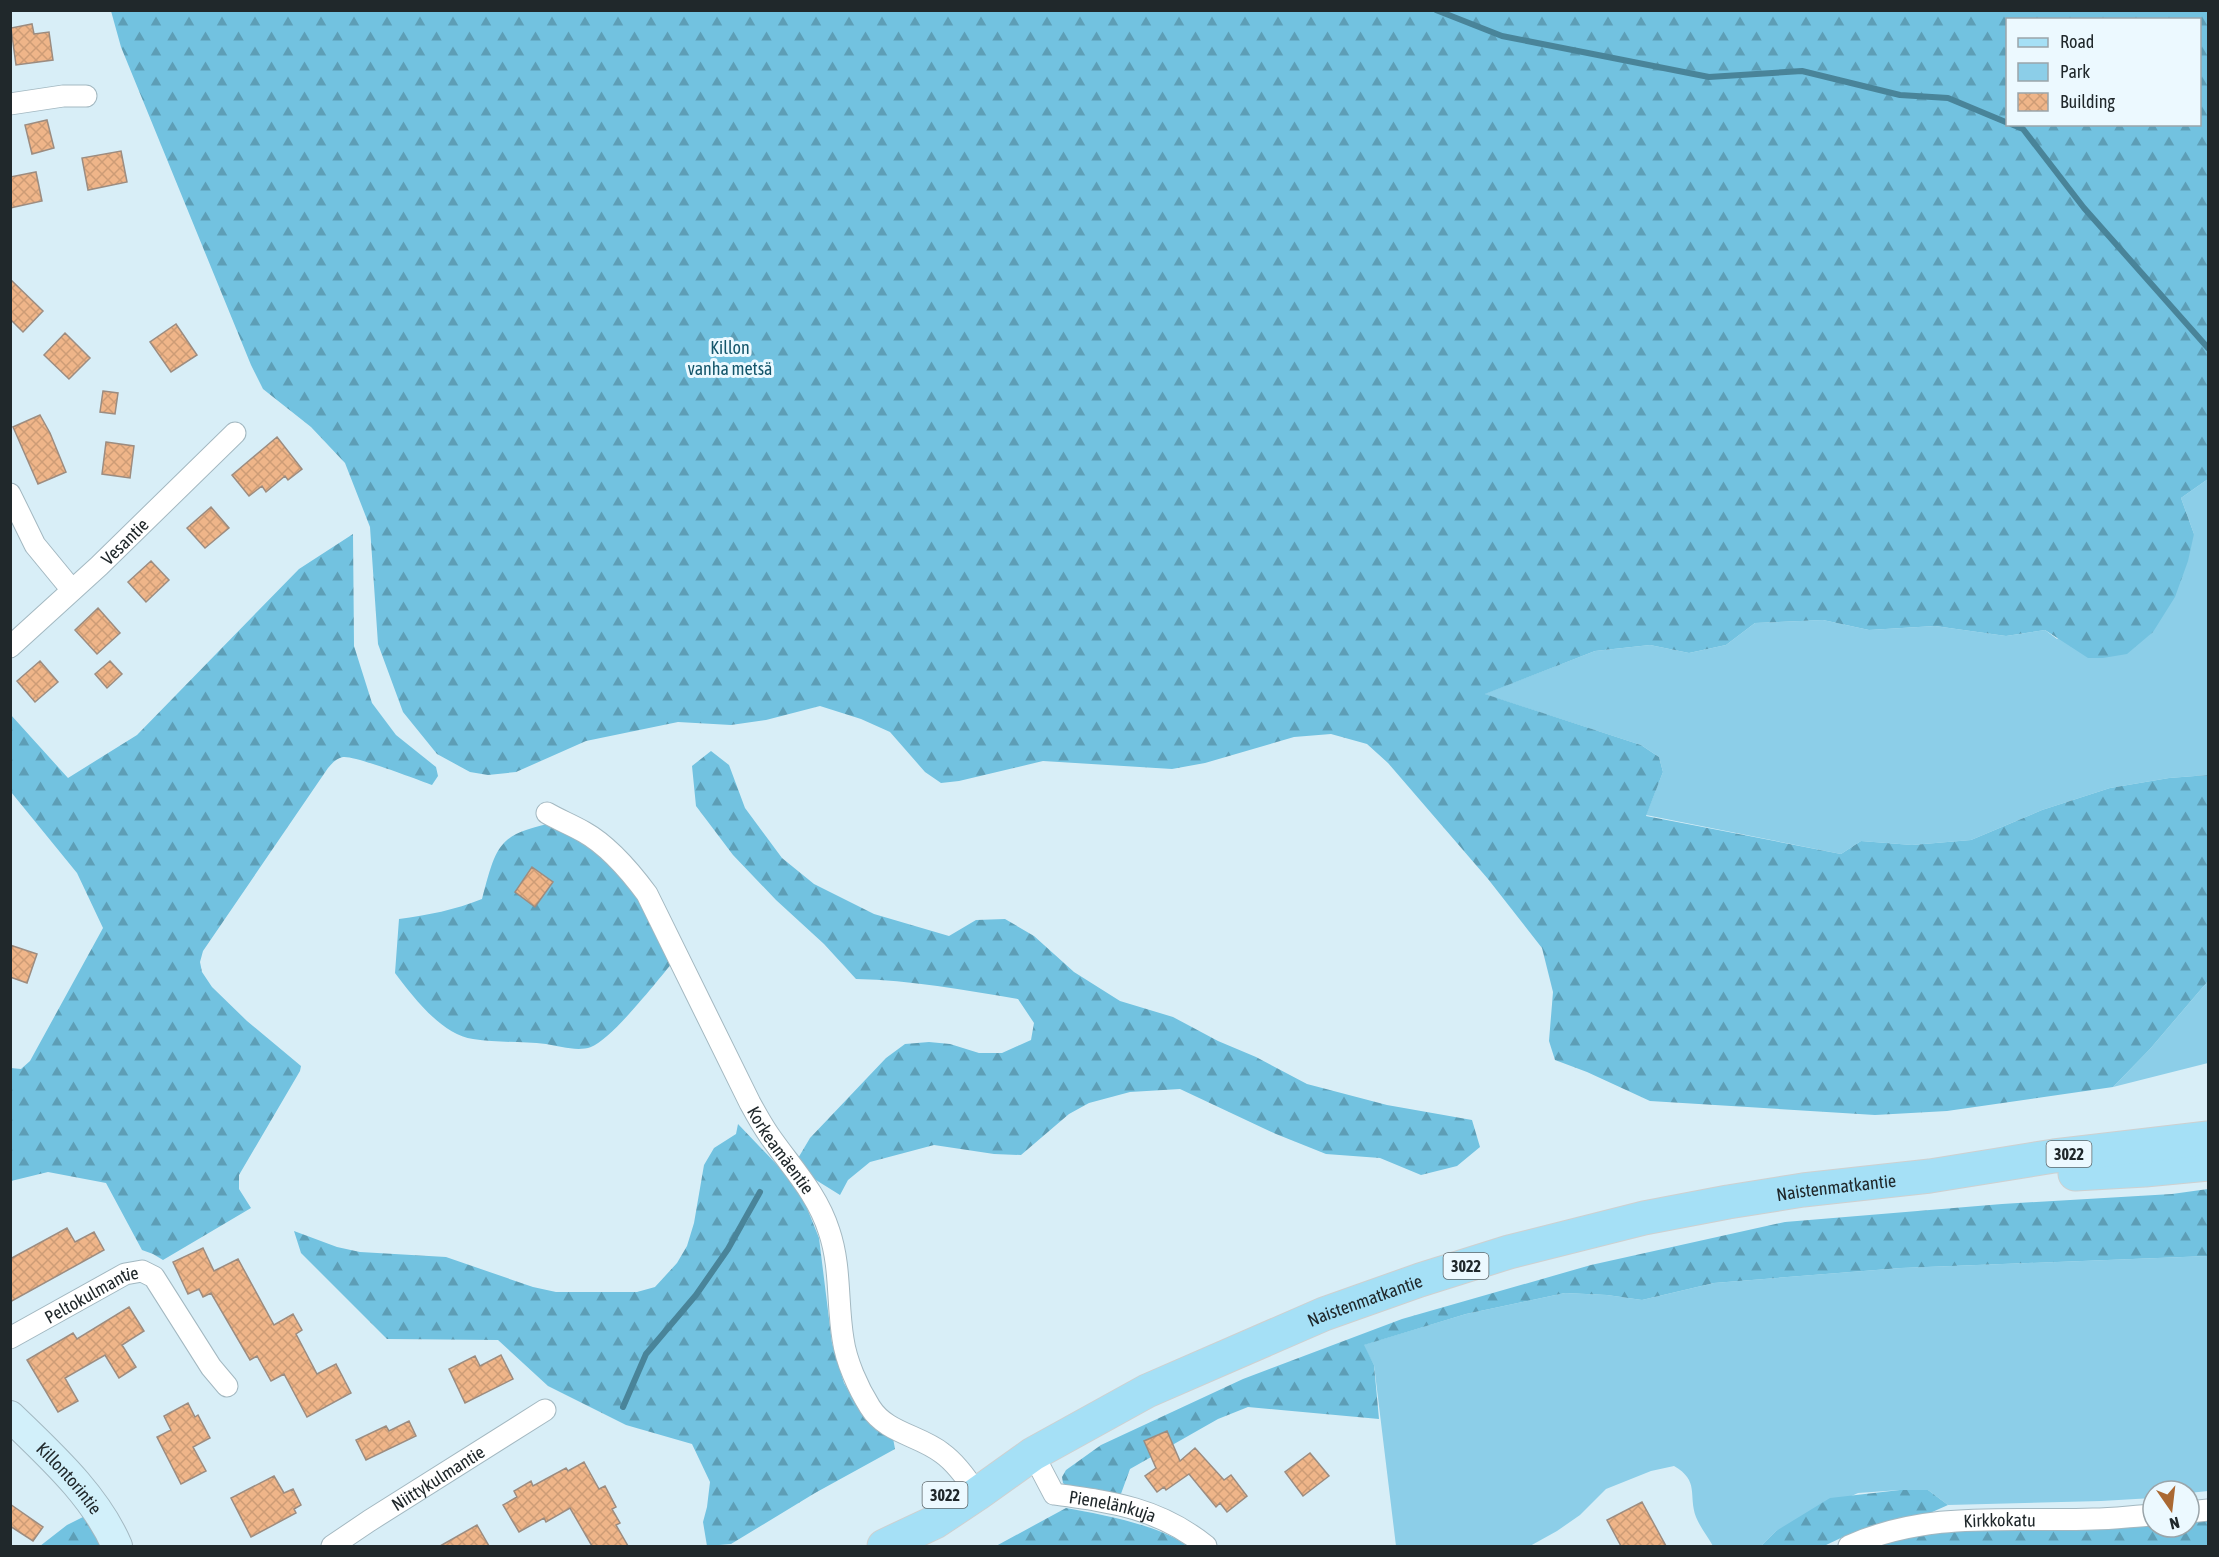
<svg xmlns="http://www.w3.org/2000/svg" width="2219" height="1557" font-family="'Asap Condensed',sans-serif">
<defs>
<pattern id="forest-firs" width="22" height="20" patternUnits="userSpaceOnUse" patternTransform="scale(1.5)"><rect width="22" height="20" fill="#72c2e0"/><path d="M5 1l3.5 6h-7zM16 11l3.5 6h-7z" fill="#5d9eb6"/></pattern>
<pattern id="building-cross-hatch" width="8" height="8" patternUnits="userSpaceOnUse" patternTransform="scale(1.5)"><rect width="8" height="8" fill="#efb589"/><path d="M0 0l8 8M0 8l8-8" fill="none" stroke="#cd9c76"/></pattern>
</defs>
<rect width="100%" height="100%" fill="#d8eef7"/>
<path fill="#8ccee8" d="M2208,479V775L2169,778L2110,788L2042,810L1971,840L1912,845L1861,841L1841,854L1646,815L1663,772L1659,757L1641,745L1484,694L1595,651L1650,645L1689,653L1726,645L1755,623L1823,620L1869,630L1935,626L2006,636L2045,630L2057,639L2194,534L2181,498Z
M2208,981V1063L2113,1087L2150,1049Z
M2208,1256V1491L2189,1493V1491H2153V1498L2101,1501L1948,1505L1928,1490H1900L1858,1493L1776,1531L1761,1546H1713C1708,1537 1700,1527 1696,1517C1688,1495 1700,1481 1674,1466L1651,1471L1606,1489L1580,1515L1557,1531L1530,1546H1396L1374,1365L1363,1345L1466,1314L1565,1293L1607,1295L1642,1300L1714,1283L1901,1268Z"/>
<path fill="url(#forest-firs)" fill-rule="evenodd" d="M111,11H2208V479L2181,498L2194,534L2188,561L2175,597L2153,632L2127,654L2103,658H2088L2045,630L2006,636L1935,626L1869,630L1823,620L1755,623L1726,645L1689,653L1650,645L1595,651L1485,694L1641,745L1659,757L1663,772L1646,816L1841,854L1861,841L1912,845L1971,840L2042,810L2110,788L2169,778L2208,775V981L2150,1049L2113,1087L1947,1111L1875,1115L1650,1101L1587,1072L1555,1060L1549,1041L1553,992L1542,948L1488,879L1388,763L1367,744L1331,734L1294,737L1205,763L1172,769L1043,761L959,781L941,783L925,772L890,732L861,719L820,706L766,720L731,725L678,722L586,741L516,772L488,775L470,772L437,754L403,712L378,644L370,527L345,463L311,427L263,389L251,365L121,47ZM2008,20H2200V124H2008Z
M353,534L354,646L372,703L396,735L436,767L438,776L432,785C418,780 354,755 343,757C337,758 332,763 328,768L203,951L200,962L202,972L212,987L247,1021L301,1066L300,1071L239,1175V1189L251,1208L163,1260L153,1254L142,1250L106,1183L48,1172L11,1181V1068L21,1069L30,1061L103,928L77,873L11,792V715L68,778L137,735L299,569Z
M711,751L729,765L745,808L782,858L814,884L874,914L949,936L976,920L1005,919L1034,936L1074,972L1120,1001L1173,1017L1218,1041L1256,1057L1307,1084L1387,1105L1472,1120L1480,1147L1457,1166L1421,1175L1380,1158L1326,1154L1276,1134L1180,1089L1130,1092L1089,1103L1069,1114L1021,1155L994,1154L934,1145L870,1162L848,1180L840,1195L803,1172L797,1160L810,1138L886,1058L905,1044L929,1042L950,1044L979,1053H1002L1031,1040L1034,1023L1018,999C964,990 911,980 856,979L824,944L776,900L733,855L696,806L692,766Z
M557,822L595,846L635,888L673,962C657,981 612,1039 591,1047C577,1052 560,1046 546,1044C522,1041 497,1043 473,1039C442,1035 413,997 395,973L399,919C428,915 455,910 482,899C497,843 498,834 557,822Z
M738,1124L782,1170L803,1198L819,1238L832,1343L844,1383L865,1418L893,1438L895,1449L815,1493L731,1544L707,1546L703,1522L707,1507L710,1482L692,1444L626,1425L548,1386L498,1340L387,1339L301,1253L294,1231L337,1247L360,1252L446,1257L533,1287L556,1292H637L655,1287L677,1263L687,1246L694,1223L704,1165L714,1148L736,1134Z
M2208,1189V1256L1901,1268L1714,1283L1642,1300L1607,1295L1565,1293L1466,1314L1364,1345L1374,1365L1379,1419L1248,1407L1218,1419L1130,1469L1118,1502L1069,1489L1063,1483L1062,1477L1066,1470L1101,1445L1243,1379L1402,1319L1591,1265L1785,1222L2002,1204L2172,1194Z
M1900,1490H1928L1948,1505L1930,1513L1845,1536L1824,1546H1761L1776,1531L1830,1498Z
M1066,1508C1100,1514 1160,1525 1187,1546H996Z
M85,1516L102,1546H40L67,1525Z
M2208,1519V1546H1869L1933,1532L2153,1523V1527H2189V1521Z"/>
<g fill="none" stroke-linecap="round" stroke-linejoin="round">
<path stroke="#498499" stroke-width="6" d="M1436,10L1502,36L1709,77L1802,71L1900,95L1948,98L2008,123
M2011,124L2023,129L2084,208L2208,348
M623,1407L646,1354L696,1295L728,1249L760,1192"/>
</g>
<path fill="url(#building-cross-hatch)" stroke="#9c8c80" stroke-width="1.5" d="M32,24L34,34L49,32L53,60L16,65L11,28Z
M47,120L54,148L32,154L25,125Z
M121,151L127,182L88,190L82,158Z
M36,172L42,201L10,208V177Z
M10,279L43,311L23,332L10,319Z
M176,324L197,355L171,372L150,342Z
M65,333L90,358L69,379L44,355Z
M103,391L118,393L115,414L100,412Z
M40,415L50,433L66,472L38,484L13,427Z
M277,437L302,469L288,480L285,476L266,492L262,486L249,496L232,475Z
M106,442L134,446L130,478L102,474Z
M211,507L229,528L205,548L187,528Z
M151,561L169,580L146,602L128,582Z
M98,608L120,633L97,654L75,630Z
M40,661L58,682L35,702L17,681Z
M110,661L122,674L107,688L95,674Z
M532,867L553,882L535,907L515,892Z
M10,945L37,954L27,983L10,977Z
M67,1228L75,1242L94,1232L104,1250L10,1302V1259Z
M203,1248L214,1271L238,1259L274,1325L293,1314L302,1330L296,1334L317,1374L336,1364L351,1393L307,1417L284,1374L271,1381L257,1356L250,1360L211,1293L203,1297L199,1289L188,1294L173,1262Z
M129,1307L144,1331L122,1345L136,1367L119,1378L105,1355L65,1378L78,1401L58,1412L27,1360L73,1333L77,1339Z
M501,1355L513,1379L465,1403L449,1369L475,1356L480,1366Z
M188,1403L195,1417L198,1415L210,1438L193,1447L206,1471L181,1484L157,1437L171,1430L164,1416Z
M409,1421L416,1436L366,1460L356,1440L386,1426L389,1431Z
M1167,1431L1180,1461L1195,1448L1224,1480L1231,1475L1247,1496L1227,1512L1220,1503L1216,1507L1189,1474L1166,1490L1164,1487L1157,1492L1145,1476L1156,1468L1144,1441Z
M1310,1453L1329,1476L1303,1496L1285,1472Z
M584,1462L599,1489L605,1486L616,1507L612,1509L620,1523L616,1525L628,1546H592L570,1508L546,1522L544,1518L519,1532L503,1505L517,1497L514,1491L531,1481L533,1486L566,1468L568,1471Z
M274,1476L284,1493L293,1489L301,1505L294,1509L296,1513L251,1537L231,1498Z
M1642,1502L1666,1546H1621L1607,1520Z
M10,1504L43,1527L33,1541L10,1526Z
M477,1525L489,1546H440Z"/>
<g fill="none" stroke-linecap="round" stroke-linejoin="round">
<defs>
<g id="street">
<path d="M10,104L63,96H86"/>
<path d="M10,494L35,545L72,590"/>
<path id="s1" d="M10,647L99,566L235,433"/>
<path id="s2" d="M547,813C559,820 572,825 584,832C609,846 630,871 647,894L750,1103C756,1114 762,1125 769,1135C791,1167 817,1193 829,1231C841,1266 837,1303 843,1339C846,1361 858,1388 870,1407C886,1433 919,1435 942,1453C956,1463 968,1480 977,1494"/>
<path id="s3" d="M10,1338L125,1274L142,1271L154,1277L211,1367L227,1386"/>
<path id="s4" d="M1033,1454L1054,1494C1113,1502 1159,1508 1206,1546"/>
<path d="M2189,1512L2208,1510"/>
<path id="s5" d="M332,1546L369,1521L545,1410"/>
<path id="s6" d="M1849,1546C1930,1510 2008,1522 2093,1519C2113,1519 2133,1516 2153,1515"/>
</g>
<g id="secondary">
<path id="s7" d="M10,1416C50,1455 95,1495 117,1546"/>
</g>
<g id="primary">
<path d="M2075,1174L2145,1170L2208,1164"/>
<path id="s8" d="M884,1546L935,1522L977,1494L1033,1454L1147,1391L1324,1314L1420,1280L1509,1252L1644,1218L1728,1202L1803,1190L1930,1176L2054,1156L2208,1138"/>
</g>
</defs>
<use href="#street" stroke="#a3b8c1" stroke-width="23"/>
<use href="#secondary" stroke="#a3b8c1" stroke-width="32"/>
<use href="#primary" stroke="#ced0d0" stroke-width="35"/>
<use href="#street" stroke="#fff" stroke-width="21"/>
<use href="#secondary" stroke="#d2f0fa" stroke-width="30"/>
<use href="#primary" stroke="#a5e0f6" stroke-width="33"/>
</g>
<g text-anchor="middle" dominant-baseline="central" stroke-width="6" stroke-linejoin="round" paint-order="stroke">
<g fill="#ecf9ff" stroke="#5d676b" stroke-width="1.5">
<rect x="2046.5" y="1141" width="45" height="26" rx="4.5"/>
<rect x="1443.5" y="1253" width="45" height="26" rx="4.5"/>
<rect x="922.5" y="1482" width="45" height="26" rx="4.5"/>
</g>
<g font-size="16" font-weight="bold" fill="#20282b">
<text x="2069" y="1154">3022</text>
<text x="1466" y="1266">3022</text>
<text x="945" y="1495">3022</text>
</g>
<g font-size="18" fill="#14566b" stroke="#ecf9ff">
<text x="730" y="347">Killon<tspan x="730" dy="21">vanha metsä</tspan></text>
</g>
<g font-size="18" fill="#20282b" stroke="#ecf9ff">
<text stroke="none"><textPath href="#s1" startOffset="156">Vesantie</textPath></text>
<text stroke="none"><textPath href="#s2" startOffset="420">Korkeamäentie</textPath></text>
<text stroke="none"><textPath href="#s8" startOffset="1028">Naistenmatkantie</textPath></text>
<text stroke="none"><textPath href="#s3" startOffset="93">Peltokulmantie</textPath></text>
<text stroke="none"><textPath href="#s8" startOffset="542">Naistenmatkantie</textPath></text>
<text stroke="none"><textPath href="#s5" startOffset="126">Niittykulmantie</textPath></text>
<text stroke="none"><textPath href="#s7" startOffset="86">Killontorintie</textPath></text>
<text stroke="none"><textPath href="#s4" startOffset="105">Pienelänkuja</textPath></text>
<text stroke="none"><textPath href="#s6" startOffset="154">Kirkkokatu</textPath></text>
</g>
</g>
<rect width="2219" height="1557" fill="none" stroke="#20282b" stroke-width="24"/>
<rect x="2006" y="18" width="195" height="108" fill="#ecf9ff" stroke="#9aa5aa" stroke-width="1.5"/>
<rect x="2018" y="38" width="30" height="9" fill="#a5e0f6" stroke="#9aa5aa" stroke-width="1.5"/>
<text x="2060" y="48" font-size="18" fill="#20282b">Road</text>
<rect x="2018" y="63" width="30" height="18" fill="#8ccee8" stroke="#9aa5aa" stroke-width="1.5"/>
<text x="2060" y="78" font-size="18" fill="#20282b">Park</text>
<rect x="2018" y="93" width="30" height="18" fill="url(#building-cross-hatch)" stroke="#9aa5aa" stroke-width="1.5"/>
<text x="2060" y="108" font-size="18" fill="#20282b">Building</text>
<g transform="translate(2171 1509) rotate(166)"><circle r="28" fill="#ecf9ff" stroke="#9aa5aa" stroke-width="1.5"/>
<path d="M0-4.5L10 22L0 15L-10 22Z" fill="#aa6933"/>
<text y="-9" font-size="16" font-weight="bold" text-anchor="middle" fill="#20282b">N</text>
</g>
</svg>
